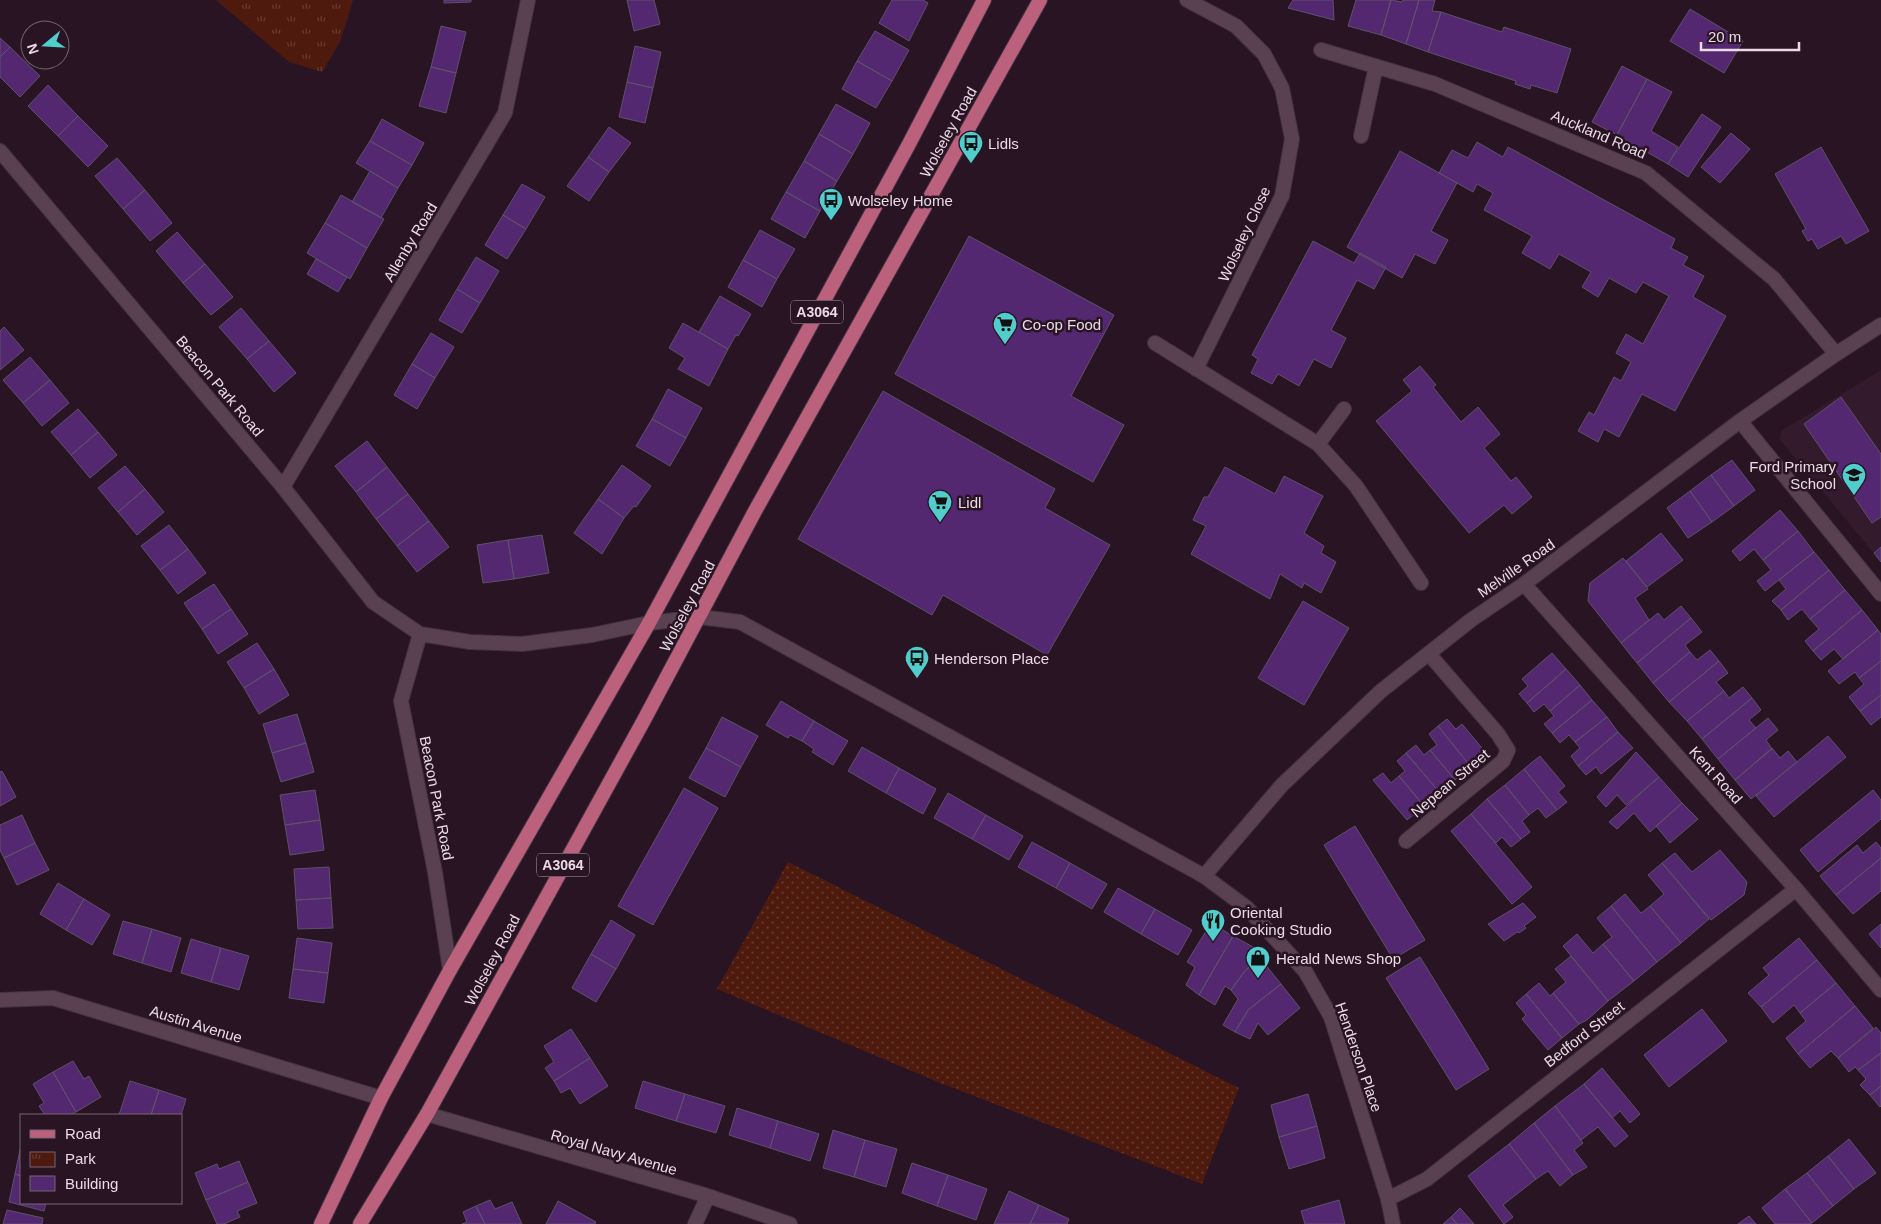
<svg xmlns="http://www.w3.org/2000/svg" width="1881" height="1224" font-family="Arial,sans-serif">
<defs>
<pattern id="park-tufts" width="24" height="20" patternUnits="userSpaceOnUse" patternTransform="scale(1.25)"><rect width="24" height="20" fill="#4f1a0e"/><path d="M3 7l-1-3M5 7V3M7 7l1-3M15 17l-1-3M17 17v-4M19 17l1-3" fill="none" stroke="#683b31"/></pattern>
<pattern id="garden-dots" width="8" height="8" patternUnits="userSpaceOnUse" patternTransform="scale(1.25)"><rect width="8" height="8" fill="#4f1a0e"/><path d="M2 2h.1M6 6h.1" fill="none" stroke="#683b31" stroke-width="1.8" stroke-linecap="round"/></pattern>
</defs>
<rect width="100%" height="100%" fill="#281422"/>
<path fill="#341a2d" d="M1881,370V562L1780,440L1781,431Z"/>
<path fill="url(#park-tufts)" d="M216,0H353L340,42L322,72L289,62Z"/>
<path fill="url(#garden-dots)" d="M788,862L1239,1088L1202,1184L938,1082L717,989Z"/>
<path fill="#532871" stroke="#5e5169" d="M444,0H471V2L444,3Z
M627,0H654L660,24L634,31Z
M892,0H923L928,3L909,41L879,23Z
M1293,0H1333L1334,20L1288,8Z
M1356,0H1391L1381,35L1348,26Z
M1391,0L1402,2L1403,0H1419L1406,44L1381,35Z
M1419,0H1435L1432,11L1441,12L1428,52L1406,44Z
M1690,9L1743,41L1724,73L1670,41Z
M1441,12L1502,32L1504,27L1571,49L1557,93L1531,85L1530,89L1515,84L1516,81L1428,52Z
M441,26L466,32L456,73L431,67Z
M875,31L909,50L892,81L857,61Z
M0,38L10,47L0,57Z
M635,46L661,52L653,88L627,82Z
M10,47L40,76L20,97L0,77V57Z
M857,61L892,81L876,108L842,89Z
M1622,66L1647,79L1617,135L1592,122Z
M431,67L456,73L446,113L419,106Z
M1647,79L1672,92L1651,131L1678,147L1668,164L1617,135Z
M627,82L653,88L645,123L619,117Z
M48,85L78,116L58,136L28,106Z
M836,104L870,123L853,154L819,134Z
M1702,114L1721,127L1688,177L1668,164Z
M78,116L108,146L88,167L58,136Z
M382,119L424,143L412,165L370,141Z
M609,127L631,143L609,172L588,157Z
M1731,133L1750,149L1720,183L1701,167Z
M819,134L853,154L837,181L804,161Z
M370,141L412,165L398,188L356,163Z
M1477,142L1503,157L1508,147L1675,239L1671,248L1688,257L1683,265L1704,276L1693,297L1726,316L1675,411L1642,394L1619,437L1604,429L1598,442L1578,431L1589,412L1594,415L1614,377L1621,381L1631,362L1616,353L1626,334L1643,344L1669,296L1643,282L1636,293L1609,278L1598,297L1582,287L1591,272L1559,254L1550,269L1522,253L1532,236L1484,210L1493,193L1477,184L1473,192L1439,173L1452,150L1468,158Z
M1821,147L1869,231L1846,244L1841,236L1818,249L1812,239L1808,241L1802,231L1806,229L1775,174Z
M1400,151L1457,183L1431,231L1448,240L1435,264L1415,254L1402,278L1347,247Z
M588,157L609,172L589,201L567,186Z
M117,158L145,190L123,209L95,176Z
M804,161L837,181L820,211L786,192Z
M370,171L398,188L381,218L352,202Z
M522,184L545,197L526,229L503,215Z
M145,190L172,223L150,241L123,209Z
M786,192L820,211L805,238L771,219Z
M341,195L384,219L367,248L325,223Z
M503,215L526,229L507,259L485,245Z
M325,223L367,248L350,279L307,253Z
M760,230L795,249L777,279L743,260Z
M177,232L205,264L183,283L156,251Z
M969,236L1114,315L1071,396L1124,425L1093,482L895,374Z
M1313,241L1354,263L1360,253L1386,267L1374,289L1357,280L1331,330L1346,338L1331,368L1314,359L1299,386L1278,374L1272,384L1251,373L1258,359L1252,355Z
M476,257L499,271L480,303L457,289Z
M316,259L347,277L338,292L307,274Z
M743,260L777,279L762,307L728,287Z
M205,264L233,297L211,315L183,283Z
M457,289L480,303L462,333L439,320Z
M720,296L751,314L738,336L736,335L728,349L699,332Z
M241,308L269,341L247,359L219,327Z
M683,323L728,349L709,386L678,369L685,358L669,348Z
M4,327L24,350L0,370V331Z
M431,333L454,347L435,378L412,364Z
M269,341L296,373L274,392L247,359Z
M30,357L50,380L23,403L3,380Z
M412,364L435,378L417,409L394,395Z
M1420,366L1436,385L1433,387L1461,422L1478,407L1500,434L1484,448L1511,481L1516,477L1532,497L1512,514L1504,505L1469,533L1376,421L1412,391L1403,380Z
M50,380L69,403L42,426L23,403Z
M668,389L702,408L686,438L652,419Z
M883,391L1055,489L1045,508L1110,545L1047,655L943,595L932,615L798,539Z
M1841,397L1881,454V517L1872,523L1804,424Z
M78,409L98,432L71,455L51,432Z
M652,419L686,438L670,466L636,446Z
M98,432L117,455L90,478L71,455Z
M367,441L387,467L356,492L335,466Z
M1732,460L1755,490L1734,506L1711,475Z
M622,465L651,486L636,507L634,506L624,518L598,499Z
M125,466L145,489L118,512L98,488Z
M387,467L408,494L376,519L356,492Z
M1225,467L1275,494L1284,476L1323,496L1304,533L1324,546L1321,553L1336,562L1321,593L1304,583L1302,588L1280,574L1270,599L1191,554L1206,526L1193,520L1204,497H1208Z
M1711,475L1734,506L1712,522L1690,491Z
M145,489L164,512L137,535L118,512Z
M1690,491L1712,522L1688,538L1667,508Z
M408,494L429,521L397,546L376,519Z
M598,499L624,518L602,554L574,533Z
M1780,510L1798,531L1763,560L1754,549L1740,561L1732,551Z
M429,521L449,547L417,572L397,546Z
M169,525L188,549L160,570L141,546Z
M1798,531L1814,552L1765,591L1757,581L1771,570L1763,560Z
M1661,533L1683,560L1647,587L1626,561Z
M542,535L549,573L514,579L508,540Z
M508,540L514,579L483,583L477,545Z
M1881,547V562L1874,553Z
M188,549L206,573L178,594L160,570Z
M1814,552L1829,570L1781,610L1772,601L1786,589L1779,580Z
M1623,558L1648,589L1635,598L1649,620L1621,643L1588,601L1590,583Z
M1829,570L1845,590L1810,619L1802,609L1788,620L1781,610Z
M214,584L231,609L202,629L184,603Z
M1845,590L1862,610L1813,651L1805,641L1819,629L1810,619Z
M1303,601L1349,628L1304,705L1258,678Z
M1681,606L1691,618L1637,663L1621,643L1658,613L1664,620Z
M231,609L248,634L218,654L202,629Z
M1862,610L1878,630L1843,659L1834,649L1821,660L1813,651Z
M1691,618L1702,632L1685,645L1690,652L1653,683L1637,663Z
M1878,630L1881,634V661L1859,678L1855,672L1839,684L1828,671Z
M257,643L274,669L244,688L227,662Z
M1710,650L1719,661L1669,702L1653,683L1690,652L1697,660Z
M1552,653L1566,669L1527,703L1519,694L1528,686L1522,679Z
M1719,661L1728,673L1716,682L1724,691L1687,721L1669,702Z
M1881,661V695L1860,711L1849,697L1864,684L1859,678Z
M274,669L289,695L259,714L244,688Z
M1566,669L1580,685L1550,711L1544,704L1534,712L1527,703Z
M1580,685L1592,700L1552,733L1544,724L1554,716L1550,711Z
M1743,687L1752,698L1702,739L1687,721L1724,691L1729,698Z
M1881,695V717L1871,725L1860,711Z
M1752,698L1761,710L1749,720L1756,728L1718,759L1702,739Z
M1592,700L1607,717L1575,742L1569,735L1560,743L1552,733Z
M781,701L814,721L802,741L790,735L788,738L766,725Z
M297,714L306,743L272,753L263,724Z
M722,717L758,736L741,767L706,748Z
M1607,717L1618,732L1578,766L1571,756L1580,748L1575,742Z
M1768,718L1778,730L1766,740L1772,749L1735,780L1718,759Z
M1447,719L1456,729L1462,724L1487,754L1471,767L1438,726Z
M814,721L848,741L833,765L812,752L814,749L802,741Z
M1438,726L1471,767L1455,780L1430,750L1437,745L1429,734Z
M1618,732L1633,748L1601,774L1596,767L1586,775L1578,766Z
M1828,736L1846,757L1774,817L1756,796Z
M306,743L314,772L281,782L272,753Z
M1416,745L1424,755L1430,750L1455,780L1440,793L1406,753Z
M862,747L899,768L886,793L848,771Z
M706,748L741,767L725,797L689,778Z
M1772,748L1780,758L1788,751L1797,762L1751,799L1735,780Z
M1636,752L1659,777L1626,805L1617,795L1606,807L1597,797Z
M1406,753L1440,793L1424,806L1399,776L1405,771L1397,761Z
M1540,756L1565,786L1558,792L1567,802L1557,810L1524,769Z
M899,768L936,789L923,814L886,793Z
M1524,769L1557,810L1546,818L1538,808L1529,815L1505,785Z
M2,771L16,797L0,806V772Z
M1383,773L1391,783L1399,776L1424,806L1407,820L1373,780Z
M1659,777L1682,803L1650,832L1634,813L1617,829L1609,822Z
M1505,785L1529,815L1522,821L1530,832L1521,839L1487,799Z
M684,788L718,808L653,925L618,906Z
M315,790L320,820L285,825L280,795Z
M1873,790L1881,800V819L1818,872L1800,850Z
M948,793L986,815L972,839L934,818Z
M1487,799L1521,839L1511,847L1502,837L1496,843L1471,814Z
M1682,803L1698,819L1670,843L1656,826Z
M1471,814L1532,887L1512,904L1451,831Z
M22,815L35,843L4,858L0,850V825Z
M986,815L1023,836L1009,860L972,839Z
M320,820L324,850L290,855L285,825Z
M1355,826L1425,940L1393,959L1324,845Z
M1032,842L1070,863L1056,888L1018,867Z
M1876,842L1881,848V858L1836,895L1820,876L1857,845L1863,853Z
M35,843L49,870L17,885L4,858Z
M1720,850L1747,882L1744,895L1711,920L1662,863L1675,853L1692,872Z
M1881,858V891L1853,914L1836,895Z
M1070,863L1107,884L1092,909L1056,888Z
M1662,863L1709,919L1681,943L1650,906L1664,894L1648,875Z
M329,867L331,898L296,900L294,869Z
M58,883L84,899L66,930L40,914Z
M1118,888L1155,909L1141,934L1104,912Z
M1625,894L1641,913L1650,906L1681,943L1657,962L1611,906Z
M331,898L333,928L298,929L296,900Z
M84,899L110,915L92,945L66,930Z
M1523,903L1536,917L1524,926L1526,928L1519,933L1517,932L1504,941L1488,924Z
M1611,906L1657,962L1634,981L1603,944L1612,937L1597,918Z
M1155,909L1192,930L1178,955L1141,934Z
M611,920L635,935L616,969L591,954Z
M123,921L152,929L142,963L113,954Z
M1211,923L1233,936L1199,995L1186,985L1195,967L1187,962Z
M1881,924V948L1869,934Z
M152,929L181,938L171,972L142,963Z
M1577,934L1593,953L1603,944L1634,981L1608,1001L1563,946Z
M1233,936L1253,947L1260,958L1245,971L1231,990L1225,986L1215,1005L1199,995Z
M297,938L332,943L328,973L293,969Z
M1799,938L1817,960L1761,1007L1748,993L1769,975L1763,968Z
M191,939L221,948L211,982L181,973Z
M221,948L249,956L239,990L211,982Z
M591,954L616,969L596,1002L572,988Z
M1571,956L1608,1001L1587,1020L1579,1024L1553,993L1566,982L1555,969Z
M1420,957L1489,1069L1456,1090L1386,978Z
M1260,958L1281,984L1248,1010L1235,1032L1223,1025L1238,999L1231,990L1245,971Z
M1817,960L1836,983L1800,1013L1794,1005L1773,1023L1761,1007Z
M293,969L328,973L324,1003L289,998Z
M1539,983L1550,996L1553,993L1579,1024L1562,1038L1526,994Z
M1836,983L1855,1006L1798,1054L1786,1038L1806,1021L1800,1013Z
M1281,984L1300,1008L1268,1035L1258,1023L1250,1039L1235,1032L1248,1010Z
M1526,994L1562,1038L1548,1050L1522,1019L1526,1015L1516,1003Z
M1855,1006L1873,1028L1838,1058L1831,1051L1810,1068L1798,1054Z
M1702,1009L1727,1041L1669,1087L1644,1055Z
M1876,1027L1881,1033V1053L1858,1070L1855,1067L1849,1072L1838,1058Z
M571,1029L590,1058L554,1081L545,1068L554,1062L544,1046Z
M1881,1053V1086L1870,1095L1860,1085L1866,1079L1858,1070Z
M590,1058L608,1086L580,1104L570,1088L561,1093L554,1081Z
M73,1061L84,1079L89,1076L101,1097L76,1112L53,1072Z
M1602,1068L1640,1114L1630,1123L1620,1111L1612,1118L1584,1084Z
M53,1072L76,1112L70,1115H45L39,1106L44,1103L33,1084Z
M130,1081L159,1090L151,1115H119Z
M643,1081L685,1094L676,1121L635,1108Z
M1584,1084L1628,1136L1615,1147L1598,1127L1581,1140L1555,1106Z
M1881,1086V1106L1880,1107L1870,1095Z
M159,1090L186,1099L181,1115H151Z
M685,1094L725,1106L716,1133L676,1121Z
M1308,1094L1317,1126L1279,1137L1271,1105Z
M1555,1106L1583,1143L1574,1150L1587,1167L1573,1175L1534,1123Z
M737,1108L778,1121L770,1148L729,1135Z
M778,1121L819,1134L810,1161L770,1148Z
M1534,1123L1573,1175L1560,1186L1548,1171L1536,1179L1509,1144Z
M1317,1126L1325,1158L1289,1169L1279,1137Z
M833,1130L865,1140L854,1177L823,1168Z
M1849,1139L1876,1173L1854,1189L1828,1156Z
M865,1140L897,1149L886,1187L854,1177Z
M1509,1144L1536,1179L1503,1205L1513,1217L1504,1224L1468,1176Z
M21,1145V1176L15,1174Z
M1828,1156L1854,1189L1833,1206L1807,1173Z
M239,1161L248,1182L206,1200L195,1173L217,1164L219,1169Z
M912,1163L948,1175L937,1206L902,1193Z
M1807,1173L1833,1206L1812,1223L1785,1189Z
M15,1174L21,1176V1203H46L44,1211L9,1202Z
M948,1175L987,1189L976,1220L937,1206Z
M248,1182L257,1203L237,1211L240,1217L224,1224H217L206,1200Z
M1785,1189L1812,1223L1810,1224H1775L1762,1208Z
M1009,1191L1039,1205L1030,1224H994Z
M490,1200L495,1209L512,1202L522,1224H485L476,1206Z
M1339,1200L1345,1224H1305L1301,1211Z
M558,1201L596,1222L595,1224H546Z
M1039,1205L1069,1219L1067,1224H1030Z
M476,1206L485,1224H462L467,1222L463,1212Z
M1460,1208L1474,1224H1457L1451,1217Z
M7,1210L43,1218L42,1224H3Z
M1749,1216L1756,1224H1738Z
M1451,1217L1457,1224H1443Z"/>
<g fill="none" stroke-linecap="round" stroke-linejoin="round">
<defs>
<path id="minor" d="M1187,0L1236,26L1264,54L1282,88L1292,139L1282,196L1196,369
M1321,50L1435,84L1646,173L1774,279L1836,354
M1361,136L1376,66
M1155,343L1318,444L1356,486L1421,583
M1740,421L1881,594
M1318,444L1344,409
M283,487L505,113L528,0
M1524,584L1796,889L1881,990
M1406,841L1503,761L1508,750L1498,734L1429,654
M1204,876L1282,785L1381,691L1471,620L1524,584L1740,421L1836,354L1881,325
M0,1000L53,998L381,1098
M427,1114L708,1196L790,1224
M1388,1199L1427,1179L1796,889
M695,1224L708,1196"/>
<path id="tertiary" d="M0,151L283,487L373,602L420,634L470,642L522,644L592,635L649,623L700,617L740,622L1204,876L1247,908L1305,971L1331,1017L1388,1199L1393,1224
M420,634L401,701L435,872L450,970"/>
<path id="primary" d="M321,1224L381,1098L450,970L649,623L909,144L984,0
M360,1224L427,1114L644,720L755,511L1040,0"/>
</defs>
<use href="#minor" stroke="#40323c" stroke-width="16"/>
<use href="#tertiary" stroke="#40323c" stroke-width="16"/>
<use href="#primary" stroke="#40323c" stroke-width="16"/>
<use href="#minor" stroke="#594152" stroke-width="14"/>
<use href="#tertiary" stroke="#594152" stroke-width="14"/>
<use href="#primary" stroke="#bc617d" stroke-width="14"/>
</g>
<defs>
<symbol id="bus-pin" viewBox="-11 -11 22 30"><path d="M0 17L-7.5 6A9.5 9.5 0 1 1 7.5 6Z" fill="#52cdcd" stroke="#281422"/><path d="M-5-6H5V4H4V6H2V4H-2V6H-4V4H-5ZM-3.5-4V0h7V-4ZM-3.5 1.2v1.5H-2V1.2ZM2 1.2v1.5H3.5V1.2Z" fill="#111"/></symbol>
<symbol id="supermarket-pin" viewBox="-11 -11 22 30"><path d="M0 17L-7.5 6A9.5 9.5 0 1 1 7.5 6Z" fill="#52cdcd" stroke="#281422"/><path d="M-6-5.5h2.5l.6 2H6L4.5 2H-2.5L-4.4-4H-6ZM-1.5 3.2a1.3 1.3 0 1 0 .1 0ZM3 3.2a1.3 1.3 0 1 0 .1 0Z" fill="#111"/></symbol>
<symbol id="school-pin" viewBox="-11 -11 22 30"><path d="M0 17L-7.5 6A9.5 9.5 0 1 1 7.5 6Z" fill="#52cdcd" stroke="#281422"/><path d="M0-5L7-2L0 1L-7-2ZM-4 1L0 2.5L4 1V4Q0 6-4 4Z" fill="#111"/></symbol>
<symbol id="restaurant-pin" viewBox="-11 -11 22 30"><path d="M0 17L-7.5 6A9.5 9.5 0 1 1 7.5 6Z" fill="#52cdcd" stroke="#281422"/><path d="M-5-6h1v4h1v-4h1v4h1v-4h1v5L-1.5 .5V6h-2V.5L-5-1ZM5-6V6H3V1.5H1.5Q1.5-4 5-6Z" fill="#111"/></symbol>
<symbol id="shop-pin" viewBox="-11 -11 22 30"><path d="M0 17L-7.5 6A9.5 9.5 0 1 1 7.5 6Z" fill="#52cdcd" stroke="#281422"/><path d="M-5-2.5h2.3a2.7 3.5 0 0 1 5.4 0H5L5.5 6h-11ZM-1.5-2.5h3a1.5 2.3 0 0 0-3 0Z" fill="#111"/></symbol>
</defs>
<g fill-rule="evenodd">
<use href="#bus-pin" x="957" y="129" width="28" height="38"/>
<use href="#bus-pin" x="817" y="186" width="28" height="38"/>
<use href="#supermarket-pin" x="991" y="310" width="28" height="38"/>
<use href="#school-pin" x="1840" y="461" width="28" height="38"/>
<use href="#supermarket-pin" x="926" y="488" width="28" height="38"/>
<use href="#bus-pin" x="903" y="644" width="28" height="38"/>
<use href="#restaurant-pin" x="1199" y="907" width="28" height="38"/>
<use href="#shop-pin" x="1244" y="944" width="28" height="38"/>
</g>
<g text-anchor="middle" dominant-baseline="central" stroke-width="5" stroke-linejoin="round" paint-order="stroke">
<g fill="#281422" stroke="#b09faa" stroke-width="1">
<rect x="791" y="300.5" width="52" height="23" rx="4"/>
<rect x="537" y="853.5" width="52" height="23" rx="4"/>
</g>
<g font-size="14" font-weight="bold" fill="#eadbe5">
<text x="817" y="312">A3064</text>
<text x="563" y="865">A3064</text>
</g>
<g font-size="15" fill="#eadbe5" stroke="#281422">
<text transform="translate(948 132) rotate(-61)">Wolseley Road</text>
<text transform="translate(1599 134) rotate(23)">Auckland Road</text>
<text transform="translate(1244 234) rotate(-65)">Wolseley Close</text>
<text transform="translate(410 242) rotate(-59)">Allenby Road</text>
<text transform="translate(220 386) rotate(50)">Beacon Park Road</text>
<text transform="translate(1516 568) rotate(-35)">Melville Road</text>
<text transform="translate(687 606) rotate(-62)">Wolseley Road</text>
<text transform="translate(1716 775) rotate(48)">Kent Road</text>
<text transform="translate(1450 783) rotate(-40)">Nepean Street</text>
<text transform="translate(437 798) rotate(79)">Beacon Park Road</text>
<text transform="translate(492 960) rotate(-62)">Wolseley Road</text>
<text transform="translate(196 1024) rotate(17)">Austin Avenue</text>
<text transform="translate(1584 1034) rotate(-38)">Bedford Street</text>
<text transform="translate(1359 1057) rotate(71)">Henderson Place</text>
<text transform="translate(614 1152) rotate(16)">Royal Navy Avenue</text>
</g>
<g font-size="15" fill="#eadbe5" stroke="#281422" text-anchor="start">
<text x="988" y="143">Lidls</text>
<text x="848" y="200">Wolseley Home</text>
<text x="1022" y="324">Co-op Food</text>
<text x="1836" y="466" text-anchor="end">Ford Primary<tspan x="1836" dy="17">School</tspan></text>
<text x="958" y="502">Lidl</text>
<text x="934" y="658">Henderson Place</text>
<text x="1230" y="912">Oriental<tspan x="1230" dy="17">Cooking Studio</tspan></text>
<text x="1276" y="958">Herald News Shop</text>
</g>
</g>
<rect x="20" y="1114" width="162" height="90" fill="#281422" stroke="#766470"/>
<rect x="30" y="1130" width="25" height="8" fill="#bc617d" stroke="#766470"/>
<text x="65" y="1139" font-size="15" fill="#eadbe5">Road</text>
<rect x="30" y="1152" width="25" height="15" fill="url(#park-tufts)" stroke="#766470"/>
<text x="65" y="1164" font-size="15" fill="#eadbe5">Park</text>
<rect x="30" y="1176" width="25" height="15" fill="#532871" stroke="#766470"/>
<text x="65" y="1189" font-size="15" fill="#eadbe5">Building</text>
<g transform="translate(45 45) rotate(252)"><circle r="24" fill="#281422" stroke="#766470"/>
<path d="M0-4L9 19L0 12L-9 19Z" fill="#52cdcd"/>
<text y="-8" font-size="14" font-weight="bold" text-anchor="middle" fill="#eadbe5">N</text>
</g>
<path d="M1701 42v8h98v-8" fill="none" stroke="#eadbe5" stroke-width="2.5"/>
<text x="1708" y="42" font-size="15" fill="#eadbe5" stroke="#281422" stroke-width="4" paint-order="stroke">20 m</text>
</svg>
